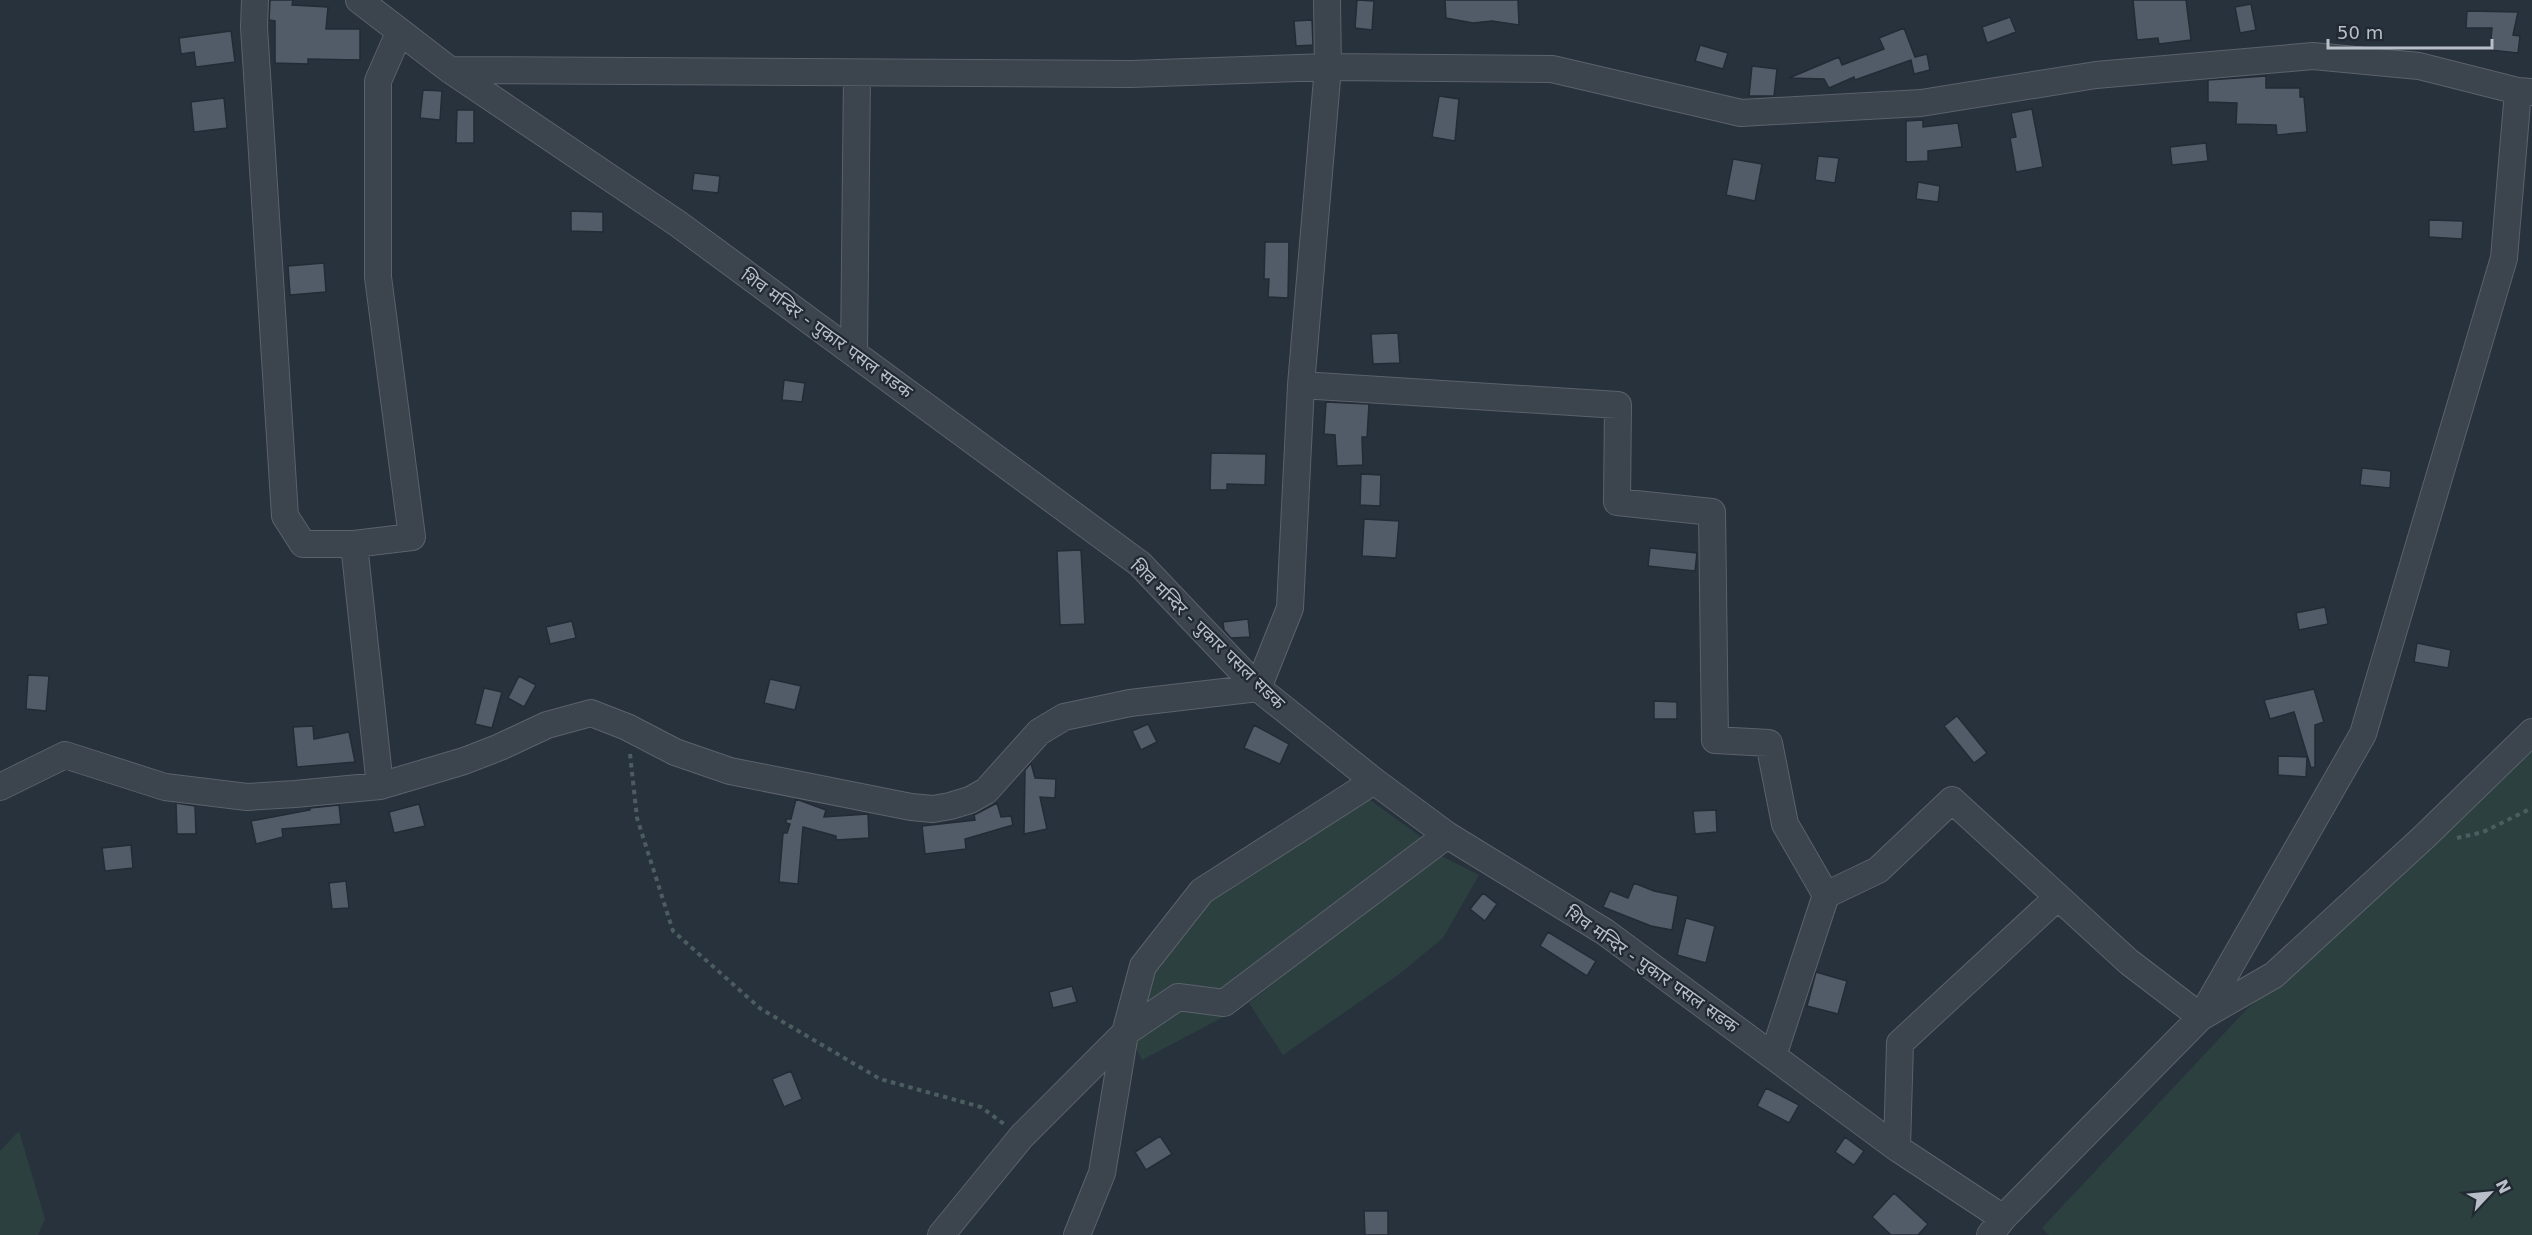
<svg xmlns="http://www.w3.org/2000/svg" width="2532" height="1235" font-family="'DejaVu Sans','Noto Sans Devanagari',sans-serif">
<rect width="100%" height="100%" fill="#28323d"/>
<path fill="#2d4040" d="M2532,751V1235H2049L2042,1228L2246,1010L2423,856Z
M1363,795L1428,842L1227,993L1183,985L1141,1011L1150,971L1207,900Z
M1437,854L1479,875L1443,938L1398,975L1283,1055L1249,1003Z
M1178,1006L1229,1014L1142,1060L1133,1042Z
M19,1131L45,1219L38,1235H0V1151Z"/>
<path fill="#525b68" stroke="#232b35" stroke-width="1.5" d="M270,0H293L292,5L328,7L326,29H360V60L308,59V64L275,63V21L269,20Z
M1357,0L1374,1L1372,30L1355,28Z
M1445,0H1518L1519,25L1492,21L1473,23L1446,18Z
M2133,0H2186L2191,40L2159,44L2158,38L2137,40Z
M2251,4L2256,30L2240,33L2235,7Z
M2467,11L2518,12L2513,35L2520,36L2518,53L2490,50L2492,28H2466Z
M2010,17L2016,32L1987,43L1982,27Z
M1312,20L1313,45L1296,46L1294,21Z
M1904,28L1915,57L1927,54L1930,70L1914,74L1911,60L1855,80L1854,77L1829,88L1824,79L1789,78L1839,57L1842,65L1884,49L1879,38Z
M231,31L235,62L196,67L194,52L181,54L179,38Z
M1700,45L1728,53L1723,69L1695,61Z
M1752,66L1777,69L1774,96H1749Z
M2266,76V88H2300V97H2304L2307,132L2277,135L2276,125L2236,124L2237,103L2208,102V80Z
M423,90L442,91L440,120L420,118Z
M1439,96L1459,99L1455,141L1432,137Z
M224,98L227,128L194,132L191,102Z
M2032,109L2043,167L2016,172L2010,138L2016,137L2011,113Z
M457,110H474V143H456Z
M1923,120V127L1958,123L1962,147L1928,151V161L1906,162V121Z
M2206,143L2208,161L2172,165L2170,147Z
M1818,156L1839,158L1835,183L1815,180Z
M1733,159L1762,164L1755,201L1726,195Z
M694,173L720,176L718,193L692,190Z
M1918,182L1940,186L1938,202L1916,199Z
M571,211L603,212V232L571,231Z
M2429,220L2463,221L2462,239L2429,237Z
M1265,242H1289L1288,298L1268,297L1269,279H1264Z
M324,263L326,292L290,295L288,266Z
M1398,333L1400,363L1373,364L1371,334Z
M784,380L805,383L802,402L782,400Z
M1326,402L1369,404L1367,437H1362L1363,465L1337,466L1335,435L1324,434Z
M1211,453L1266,454L1265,485L1227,484V490H1210Z
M2362,468L2391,471L2390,488L2360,485Z
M1361,474L1381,475L1380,506L1360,505Z
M1364,519L1399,521L1396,558L1362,556Z
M1650,548L1697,553L1695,571L1648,566Z
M1081,550L1085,624L1060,625L1057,551Z
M2325,607L2328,624L2299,630L2296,613Z
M1248,619L1250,637L1231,638L1224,630L1223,622Z
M572,621L576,638L550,644L546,627Z
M2417,643L2451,650L2448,668L2414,662Z
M28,675L49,676L46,711L26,709Z
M519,676L536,685L524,707L508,698Z
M770,679L801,686L795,710L764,703Z
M484,688L502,692L492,728L475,724Z
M2314,689L2324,722L2315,725V767L2311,768L2294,712L2270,719L2264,700Z
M1654,701L1677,702V719H1654Z
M1957,716L1987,753L1974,763L1944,726Z
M1148,724L1157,742L1141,750L1132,731Z
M1254,725L1289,744L1280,764L1244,748Z
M313,726L314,739L349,732L355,762L297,767L293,727Z
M2278,756L2307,757L2306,777L2278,775Z
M1031,763L1035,778L1056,779L1055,798L1040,797L1047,829L1024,834L1025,770Z
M796,799L826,810L824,817L868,814L869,838L836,840V836L803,827L798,884L779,882L783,833H787L790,824L786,823V819H791Z
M176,803L195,806L196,834H177Z
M997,803L1001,817L1011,816L1013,825L965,839L966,849L925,854L922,826L975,820L974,815Z
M419,804L425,826L394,833L389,812Z
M339,805L341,824L282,829L283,837L256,844L251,821L310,810V808Z
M1716,810L1717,832L1695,834L1693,811Z
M131,845L133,868L105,871L102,848Z
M346,881L349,908L332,909L329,883Z
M1634,883L1654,891L1678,896L1672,930L1651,926L1603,907L1610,891L1628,898Z
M1483,893L1497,904L1485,921L1470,909Z
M1686,918L1715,926L1706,963L1677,955Z
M1548,932L1596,961L1587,976L1540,946Z
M1816,972L1847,981L1838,1014L1807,1006Z
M1072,986L1077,1002L1053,1008L1049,992Z
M791,1071L802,1099L784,1107L772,1079Z
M1766,1088L1799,1105L1789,1123L1757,1106Z
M1160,1136L1172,1154L1146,1170L1135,1152Z
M1845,1137L1864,1151L1854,1165L1835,1152Z
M1894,1193L1928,1224L1918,1235H1891L1872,1217Z
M1364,1211H1388V1235H1365Z"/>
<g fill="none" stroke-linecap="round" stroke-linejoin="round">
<defs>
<path id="street" d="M255,0L254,27L285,516L303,544H354L380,786
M359,0L450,70L677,223L1140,564L1258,688L1374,781L1447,835L1605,932L1897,1148L2003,1218
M450,70L1131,74L1328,67L1552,69L1741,113L1921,103L2096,75L2313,56L2419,66L2518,91L2532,92
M854,353L857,74
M1301,385L1618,405L1617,502L1712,512L1715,740L1769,743L1785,824L1826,895L1773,1056
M354,544L412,537L378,277V81L399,33
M0,787L65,755L165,787L247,797L295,794L380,786L464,761L500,747L547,725L591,713L627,727L675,752L730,771L911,807L933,809L950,806L970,800L986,791L1039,732L1064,717L1130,703L1258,688L1290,608L1301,385L1328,67L1327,0
M1826,895L1878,870L1952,800L2129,962L2201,1017L2363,734L2504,258L2518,91
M1897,1148L1900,1043L2058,897
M941,1235L1022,1136L1125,1033L1178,997L1224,1003L1447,835
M1077,1235L1102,1173L1125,1033L1143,966L1202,891L1374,781
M1990,1235L2003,1218L2201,1017L2274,975L2424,837L2532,732"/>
</defs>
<use href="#street" stroke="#5a626b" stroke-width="28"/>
<path stroke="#4c5d5f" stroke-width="4" stroke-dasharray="4.5 4.5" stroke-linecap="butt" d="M630,754L637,818L673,931L761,1009L880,1079L981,1107L1004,1124
M2457,838L2483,832L2532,808"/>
<use href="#street" stroke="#3c444d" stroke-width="26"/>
</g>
<g text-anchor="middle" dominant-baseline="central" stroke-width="4.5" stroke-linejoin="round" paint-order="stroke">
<g font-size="18" fill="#b8bfc8" stroke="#212933">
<text transform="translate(827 333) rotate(36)">शिव मन्दिर - पुकार पसल सडक</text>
<text transform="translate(1208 634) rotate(44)">शिव मन्दिर - पुकार पसल सडक</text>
<text transform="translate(1652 969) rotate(35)">शिव मन्दिर - पुकार पसल सडक</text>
</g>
</g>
<g transform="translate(2490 1193) rotate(64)" stroke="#212933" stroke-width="4.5" paint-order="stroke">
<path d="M0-4.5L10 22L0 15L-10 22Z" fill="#b8bfc8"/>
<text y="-9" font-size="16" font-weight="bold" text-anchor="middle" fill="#b8bfc8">N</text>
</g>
<path d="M2328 39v9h164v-9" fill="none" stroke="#b8bfc8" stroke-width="3"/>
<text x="2337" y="39" font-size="18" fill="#b8bfc8" stroke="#212933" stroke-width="4.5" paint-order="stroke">50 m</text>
</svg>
